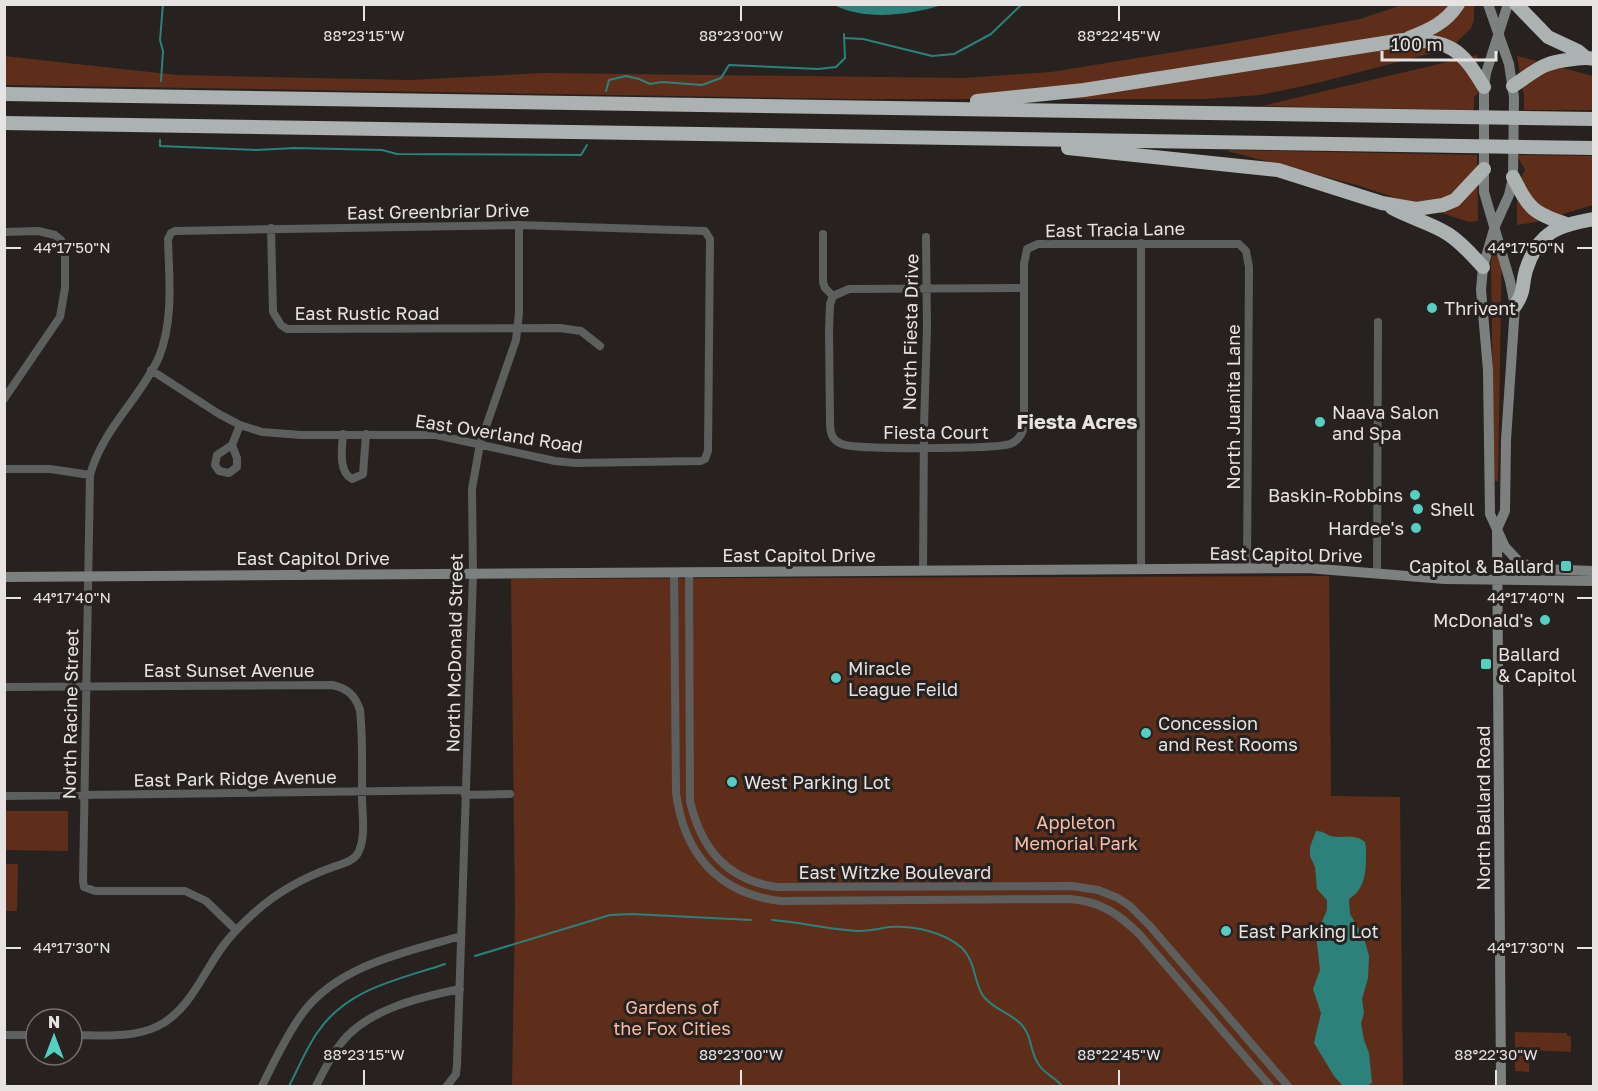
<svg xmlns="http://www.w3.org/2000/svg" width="1598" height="1091" font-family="'Golos Text',sans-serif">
<rect width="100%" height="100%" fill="#272220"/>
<path fill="#5f2e1a" d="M1402,5H1474V20L1471,28L1456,43L1440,51L1317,83L1260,95L1204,99H859L5,85L4,56L177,75L411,80L543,73L963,78L1051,72L1230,43L1360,19Z
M1477,55L1480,91L1474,97V110L1262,106Z
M1517,56L1593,76V110H1524V97Z
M1231,150L1477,155L1478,221L1469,222L1357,185L1227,151Z
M1517,155L1593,156V205L1536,222L1517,225V185L1525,170Z
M1502,238L1498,481H1494L1491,261L1496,244Z
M1329,576L1331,796L1400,797L1403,1086H512L515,911L511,579Z
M5,811H68V851L5,850Z
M5,864H18L17,911H5Z
M1515,1032L1567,1033V1036H1571V1052L1529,1050V1072L1515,1071Z"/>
<path fill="#2c827a" d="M834,5H942C910,15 865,21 834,5Z
M1316,831C1323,831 1325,834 1331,836C1343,839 1354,833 1365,842L1366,848C1366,868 1367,888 1349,899L1350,914L1364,938L1369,956L1368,978L1362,999L1364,1013L1361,1023L1364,1040L1369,1053L1372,1083L1366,1086L1342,1085L1334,1076L1314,1043L1321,1013L1313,989L1320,970L1316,935L1327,910V900L1317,889L1315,867L1310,856V847Z"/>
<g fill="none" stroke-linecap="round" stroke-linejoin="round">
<path stroke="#2c827a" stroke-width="2" d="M844,38L863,39L932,56L954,54L991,34L1022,4
M161,81L163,51L160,40L163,4
M606,91L609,80L626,76L639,79L650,84L662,82L702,85L721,78L729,65L818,69L836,67L845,58L844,34
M160,140V146L256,150L295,148L382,150L397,154L581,155L587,145
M772,920C801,922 829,930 858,931C869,931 878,929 889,927C913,925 944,932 962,948C977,963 973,983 984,997C995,1010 1010,1013 1021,1024C1032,1035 1030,1053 1039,1065C1045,1074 1056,1078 1062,1086
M475,956L610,915L632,914L751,920
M289,1086C298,1069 306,1049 317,1033C347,988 398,980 445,964"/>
<path stroke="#5c5f5e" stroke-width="8" d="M271,228L273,312L281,325L287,329L560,328L581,331L600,346
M4,232L38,231L55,235L61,240L65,253V288L60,317L4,399
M823,234V282L825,288L833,296
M1023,288L849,289L833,296L830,304L829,331L830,421C830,432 831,440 842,444C855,450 995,449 1010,444C1018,441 1022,435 1024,427V264L1027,249L1038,244H1239L1246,251L1249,267L1247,568
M151,370L219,414L240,425L262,432L301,435H436L555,461L575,463L701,461L705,459L708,451L710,239L705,231L519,225L175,231L171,233L168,239C169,277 174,320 159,357C140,399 103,428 90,475L83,881L84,887L95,891H185L206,901L236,930
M343,434C342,448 338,472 352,479L363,474L366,434
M232,445L217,455L215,465L219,471L229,473L237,467V458L232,445L240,425
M4,469H50L90,475
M1141,569V243
M923,571L924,426L927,327L926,237
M674,572L676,793C684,853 717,893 780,901L1070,899C1100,901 1119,914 1140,935L1270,1086
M689,572L690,801C701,848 726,880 777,887L1072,886L1098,890L1118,898L1130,906L1150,926L1288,1086
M1377,573L1378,322
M4,687L332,685C347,688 355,695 360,710C363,739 362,768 362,797C362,813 366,835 359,851C355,861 342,864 333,867C305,877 276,893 254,913C243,923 232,934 223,946C203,973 189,1011 158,1026C132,1039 99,1035 72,1035
M465,795L510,794
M4,796L465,790
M4,1035H36
M262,1086C274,1062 286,1036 302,1014C338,965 406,952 461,936
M316,1086C324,1071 331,1055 342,1042C368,1009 421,997 460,989
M447,1086L456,1074L457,1065L473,574L472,489L480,444L516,340L519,313V225"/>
<path stroke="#7c8180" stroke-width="10" d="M1488,4L1509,64L1514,97L1513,177L1509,195L1495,226L1483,267L1481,290L1488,370L1490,514L1505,547L1519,562L1539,569L1594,571
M4,577L1307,568L1445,579L1594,581
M1501,1086L1497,529L1505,511L1506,440L1515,306L1510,281L1484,192V87L1486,73L1508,4"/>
<path stroke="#abb2b1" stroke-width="14" d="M1516,4L1548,37L1578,51L1585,57
M1409,38C1429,30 1446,23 1458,4
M1513,86C1538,69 1543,62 1574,59C1582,58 1586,57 1594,59
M4,94L1594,119
M977,101L1084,90L1403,40C1450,41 1460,47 1484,87
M4,123L1594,148
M1068,148L1278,170L1382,203L1416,209L1443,205L1455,200L1484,169
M1513,177C1529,208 1532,213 1566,224
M1392,208C1410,218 1431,223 1448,234C1462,243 1472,255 1483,267
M1515,306C1526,289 1521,287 1526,270C1538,232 1558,225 1594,219"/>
</g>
<path fill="none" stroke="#e7e3e2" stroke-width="2" d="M364,6V21M741,6V21M1119,6V21M6,248H21M1577,248H1592M6,598H21M1577,598H1592M6,948H21M1577,948H1592M364,1070V1085M741,1070V1085M1119,1070V1085M1496,1070V1085"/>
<g fill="#57cec2" stroke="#272220" stroke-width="2">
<circle cx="1432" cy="308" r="6"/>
<circle cx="1320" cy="422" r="6"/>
<circle cx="1415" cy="495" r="6"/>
<circle cx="1418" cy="509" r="6"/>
<circle cx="1416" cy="528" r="6"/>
<rect x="1560" y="560" width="12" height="12" rx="3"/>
<circle cx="1545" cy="620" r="6"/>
<rect x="1480" y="658" width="12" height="12" rx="3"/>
<circle cx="836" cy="678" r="6"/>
<circle cx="1146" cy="733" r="6"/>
<circle cx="732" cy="782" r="6"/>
<circle cx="1226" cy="931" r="6"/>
</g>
<g text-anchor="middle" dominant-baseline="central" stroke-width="6" stroke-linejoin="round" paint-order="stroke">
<g font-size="18" fill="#e7e3e2" stroke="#272220">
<text transform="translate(438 211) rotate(-1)">East Greenbriar Drive</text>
<text transform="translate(1115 229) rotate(-1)">East Tracia Lane</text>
<text x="367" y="313">East Rustic Road</text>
<text transform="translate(910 332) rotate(-89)">North Fiesta Drive</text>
<text transform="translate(1233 407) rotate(-90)">North Juanita Lane</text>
<text x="936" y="432">Fiesta Court</text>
<text transform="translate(499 433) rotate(9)">East Overland Road</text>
<text transform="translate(1286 554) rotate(1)">East Capitol Drive</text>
<text x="799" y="555">East Capitol Drive</text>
<text x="313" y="558">East Capitol Drive</text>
<text transform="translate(454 653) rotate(-89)">North McDonald Street</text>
<text x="229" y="670">East Sunset Avenue</text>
<text transform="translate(70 714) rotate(-89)">North Racine Street</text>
<text transform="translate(235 778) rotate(-1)">East Park Ridge Avenue</text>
<text transform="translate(1483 808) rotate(-90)">North Ballard Road</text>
<text x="895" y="872">East Witzke Boulevard</text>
</g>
<g font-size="18" fill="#e7e3e2" stroke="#272220" text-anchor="start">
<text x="1444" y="308">Thrivent</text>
<text x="1332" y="412">Naava Salon<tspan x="1332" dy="21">and Spa</tspan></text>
<text x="1403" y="495" text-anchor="end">Baskin-Robbins</text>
<text x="1430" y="509">Shell</text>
<text x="1404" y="528" text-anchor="end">Hardee's</text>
<text x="1554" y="566" text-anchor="end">Capitol &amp; Ballard</text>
<text x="1533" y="620" text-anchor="end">McDonald's</text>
<text x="1498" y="654">Ballard<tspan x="1498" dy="21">&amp; Capitol</tspan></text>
<text x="848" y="668">Miracle<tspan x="848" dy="21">League Feild</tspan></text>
<text x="1158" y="723">Concession<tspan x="1158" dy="21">and Rest Rooms</tspan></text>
<text x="744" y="782">West Parking Lot</text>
<text x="1238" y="931">East Parking Lot</text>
</g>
<g font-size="18" fill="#fabca4" stroke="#272220">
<text x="1076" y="822">Appleton<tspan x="1076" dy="21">Memorial Park</tspan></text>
<text x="672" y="1007">Gardens of<tspan x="672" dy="21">the Fox Cities</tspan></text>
</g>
<g font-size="20" font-weight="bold" fill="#e7e3e2" stroke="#272220">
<text x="1077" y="421">Fiesta Acres</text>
</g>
</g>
<g font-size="15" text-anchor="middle" fill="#e7e3e2" stroke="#272220" stroke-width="6" stroke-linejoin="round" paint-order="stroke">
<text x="364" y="41">88°23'15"W</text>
<text x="741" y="41">88°23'00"W</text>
<text x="1119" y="41">88°22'45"W</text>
<text x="72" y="253">44°17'50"N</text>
<text x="1526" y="253">44°17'50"N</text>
<text x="72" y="603">44°17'40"N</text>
<text x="1526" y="603">44°17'40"N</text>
<text x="72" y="953">44°17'30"N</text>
<text x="1526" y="953">44°17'30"N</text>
<text x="364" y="1060">88°23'15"W</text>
<text x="741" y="1060">88°23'00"W</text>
<text x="1119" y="1060">88°22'45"W</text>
<text x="1496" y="1060">88°22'30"W</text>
</g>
<rect width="1598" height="1091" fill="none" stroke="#e7e3e2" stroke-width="12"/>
<g transform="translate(54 1037)"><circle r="28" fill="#272220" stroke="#746f6e" stroke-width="1.5"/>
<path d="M0-4.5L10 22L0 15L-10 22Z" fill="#57cec2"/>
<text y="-9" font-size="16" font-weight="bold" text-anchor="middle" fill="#e7e3e2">N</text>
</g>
<path d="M1382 51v9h114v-9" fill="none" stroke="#e7e3e2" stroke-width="3"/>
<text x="1391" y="51" font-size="18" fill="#e7e3e2" stroke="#272220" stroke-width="4.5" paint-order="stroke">100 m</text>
</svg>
